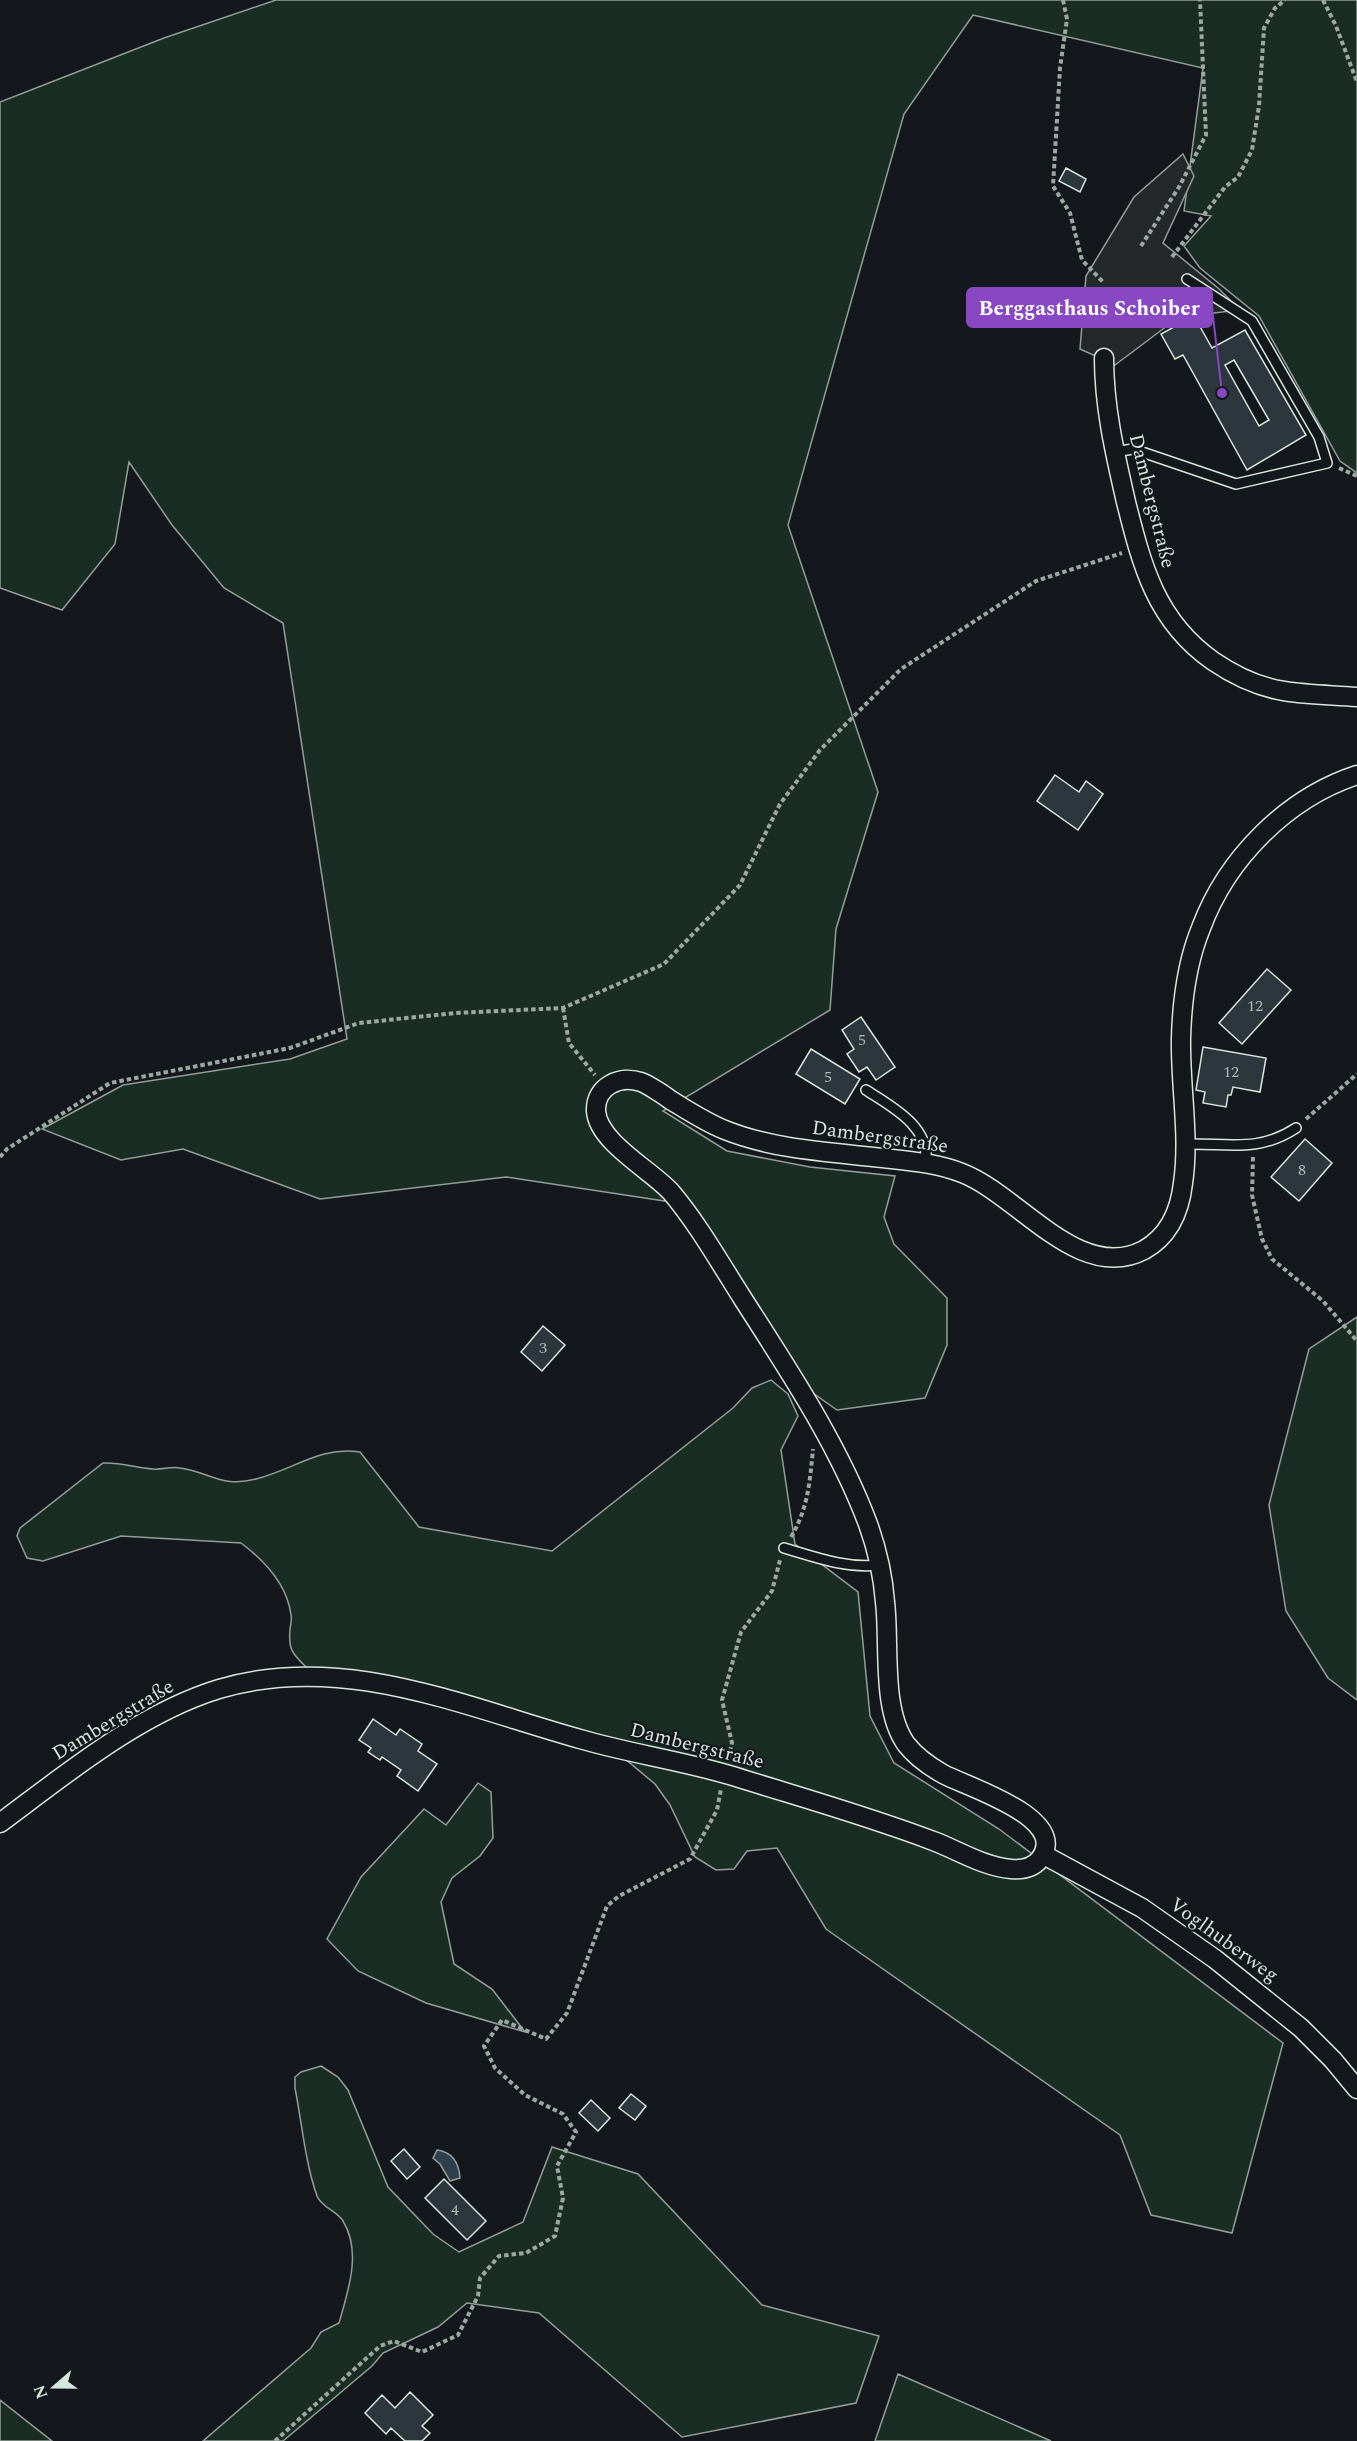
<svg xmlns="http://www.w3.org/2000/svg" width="1357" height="2441" font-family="Spectral,serif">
<rect width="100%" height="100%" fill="#14181c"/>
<path fill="#1a2d24" stroke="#939e99" stroke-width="1.5" d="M276,0H1357V473L1340,461L1259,316L1200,268L1184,246L1211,216L1184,211L1203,68L973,15L904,114L788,525L878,792L836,929L830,1010L663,1111L727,1151L810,1167L895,1176L884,1217L894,1244L947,1298V1345L925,1398L837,1410L810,1391L684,1204L506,1177L320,1199L183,1149L121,1160L42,1129L123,1085L290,1059L347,1039L283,623L224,588L172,525L129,462L115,544L62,610L0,588V102L164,38Z
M1357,1317V1700L1328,1678L1286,1611L1269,1505L1309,1349Z
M771,1380L788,1394L798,1416L781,1450L795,1544L858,1592L870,1716L894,1763L999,1829L1283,2043L1232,2233L1151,2215L1120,2135L826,1929L777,1848L747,1851L734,1869L716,1870L695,1857L670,1805L655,1784L625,1759L570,1731L308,1669C293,1654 288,1651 290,1629C291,1624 292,1619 291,1615C287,1584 265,1561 241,1543L121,1536L43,1561L27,1558L17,1536L20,1528L103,1463C121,1462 136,1468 153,1469C162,1470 171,1466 180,1468C210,1472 221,1488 256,1479C293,1470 320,1446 360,1452L419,1527L552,1551L733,1408L752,1388Z
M478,1783L491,1792L493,1838L480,1856L452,1878L441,1902L454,1964L492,1989L525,2032L426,2003L358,1971L327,1939L361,1877L424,1809L446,1825Z
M321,2066L338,2077L348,2090L388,2187L433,2234L459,2252L523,2222L552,2147L638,2174L762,2305L879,2336L856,2403L682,2437L539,2313L467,2303L438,2327L383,2353L372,2366L283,2441H203L311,2348L321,2332L339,2323C348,2291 362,2252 343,2221C336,2210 322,2208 317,2196C305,2162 302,2123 295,2088V2077L301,2072Z
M898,2374L1051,2441H875Z
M0,2400L52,2441H0Z"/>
<path fill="#24282b" stroke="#939e99" stroke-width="1.5" d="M1183,154L1194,176L1163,243L1218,288L1240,310L1197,315L1191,308L1115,365L1080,349L1086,276L1134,197Z"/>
<path fill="#2f3f4d" stroke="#939e99" stroke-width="1.5" d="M437,2150C452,2152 459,2163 460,2178L450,2181L440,2164L433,2158Z"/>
<path fill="#2c363c" stroke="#d8e6dc" stroke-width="1.5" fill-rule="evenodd" d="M1066,168L1086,179L1080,192L1059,181Z
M1194,316L1212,348L1245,330L1306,435L1247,470L1183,355L1175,359L1161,334ZM1234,360L1269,420L1259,426L1225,365Z
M1055,775L1079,792L1086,781L1103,794L1078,830L1037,801Z
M1267,969L1291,990L1242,1044L1219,1023Z
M861,1017L895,1067L876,1080L867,1067L859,1072L847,1054L854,1049L842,1030Z
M1203,1047L1266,1058L1260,1092L1233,1087L1231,1095H1228L1226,1107L1203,1103L1205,1092L1196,1090Z
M811,1049L860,1079L845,1104L796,1074Z
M1305,1139L1332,1163L1299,1201L1271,1177Z
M543,1326L565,1345L542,1371L521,1352Z
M373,1719L396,1735L400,1729L422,1744L418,1751L437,1764L418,1791L397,1776L401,1770L382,1757L380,1760L368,1752L371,1748L359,1740Z
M631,2094L646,2106L635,2120L619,2108Z
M591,2100L610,2118L598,2131L579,2113Z
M404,2149L420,2167L407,2179L391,2161Z
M444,2179L486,2221L467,2240L425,2198Z
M410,2392L433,2415L422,2426L430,2433L422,2441H405L391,2428L386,2434L365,2413L382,2395L395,2408Z"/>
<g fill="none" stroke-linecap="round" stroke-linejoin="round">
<defs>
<path id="lane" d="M1114,452L1133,449L1236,484L1327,463L1319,437L1252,321L1187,279
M866,1090C892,1107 930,1126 926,1163
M1185,1144C1228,1143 1258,1153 1296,1128
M784,1548C815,1557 846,1569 879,1565"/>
<path id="street" d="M1104,358C1104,407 1115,454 1126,502C1142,566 1156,621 1213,661C1235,676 1258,687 1284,691C1308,695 1333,695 1357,697
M0,1823C66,1774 140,1713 219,1689C343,1652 462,1706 580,1739C631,1754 685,1761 736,1777C803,1798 871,1817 936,1842C959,1851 985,1867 1011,1869C1022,1870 1033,1868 1040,1859C1071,1818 967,1787 943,1774C929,1766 916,1757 906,1744C881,1709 890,1644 885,1602C883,1576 877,1549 868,1524C838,1444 789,1371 743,1299C720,1263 698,1224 671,1192C651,1170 598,1142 596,1111C595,1086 620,1075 641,1082C647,1084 664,1095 669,1099C687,1110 705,1122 725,1130C775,1150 830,1152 883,1158C910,1161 937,1163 962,1173C1019,1195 1079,1284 1144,1250C1169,1236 1180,1210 1183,1183C1190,1136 1180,1086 1181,1038C1182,1002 1187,962 1201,928C1227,858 1287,798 1357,775
M1044,1855L1142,1908L1215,1959L1301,2028L1333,2060L1357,2089"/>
</defs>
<use href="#lane" stroke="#d8e6dc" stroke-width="12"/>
<use href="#street" stroke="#d8e6dc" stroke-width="21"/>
<path stroke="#9da8a2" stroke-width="4" stroke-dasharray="4.5 3" stroke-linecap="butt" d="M1063,0L1067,19L1060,68L1053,186L1070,213L1082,260L1104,283
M1323,0L1336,26L1357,82
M1141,246L1179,187L1206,135L1200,0
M1172,257L1225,187L1238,177L1252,150L1259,106L1264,28L1275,8L1285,0
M1339,468L1357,476
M563,1008L569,1043L595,1075
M1306,1119L1357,1074
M0,1157L7,1149L110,1083L290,1048L359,1023L455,1013L563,1008L664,964L740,885L780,804L820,750L901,669L1036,581L1122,553
M1253,1157L1252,1195L1262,1239L1272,1259L1323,1301L1357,1341
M791,1537C808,1509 810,1481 813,1449
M728,1759L732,1743L722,1700L741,1632L772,1591L780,1560
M275,2441L380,2346L394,2341L422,2352L458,2335L478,2296L480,2278L499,2256L526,2253L555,2236L563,2198L557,2166L576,2132L563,2114L525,2095L495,2068L484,2046L502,2020L546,2039L567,2013L607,1906L619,1896L690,1859L717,1810L721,1789"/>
<use href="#lane" stroke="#14181c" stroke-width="9"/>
<use href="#street" stroke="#14181c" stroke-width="18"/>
</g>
<g text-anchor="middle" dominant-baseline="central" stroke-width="4.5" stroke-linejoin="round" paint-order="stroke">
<g font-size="16" fill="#adbab4">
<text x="1255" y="1006">12</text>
<text x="862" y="1040">5</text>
<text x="1231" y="1072">12</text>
<text x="828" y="1077">5</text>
<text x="1302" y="1170">8</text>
<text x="543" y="1348">3</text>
<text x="455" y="2210">4</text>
</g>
<g font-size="20" fill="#d8e6dc" stroke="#14181c">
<text transform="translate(1152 501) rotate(76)">Dambergstraße</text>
<text transform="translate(880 1137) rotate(8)">Dambergstraße</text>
<text transform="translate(113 1720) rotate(-31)">Dambergstraße</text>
<text transform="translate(697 1746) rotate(14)">Dambergstraße</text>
<text transform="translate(1224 1940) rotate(36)">Voglhuberweg</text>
</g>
</g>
<path fill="none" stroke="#8948c3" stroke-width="2" d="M1222 393L1212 308"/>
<circle fill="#8948c3" stroke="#14181c" stroke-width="2" cx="1222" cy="393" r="6"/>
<rect fill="#8948c3" stroke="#8948c3" stroke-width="2" x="967" y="288" width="245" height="39" rx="6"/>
<g font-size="21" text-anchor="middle" font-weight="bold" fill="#fff">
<text x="1089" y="315">Berggasthaus Schoiber</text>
</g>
<g transform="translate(54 2387) rotate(250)" stroke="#14181c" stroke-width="4.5" paint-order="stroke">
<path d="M0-4.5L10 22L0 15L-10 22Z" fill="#d8e6dc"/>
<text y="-9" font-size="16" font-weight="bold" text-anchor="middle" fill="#d8e6dc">N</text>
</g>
</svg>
